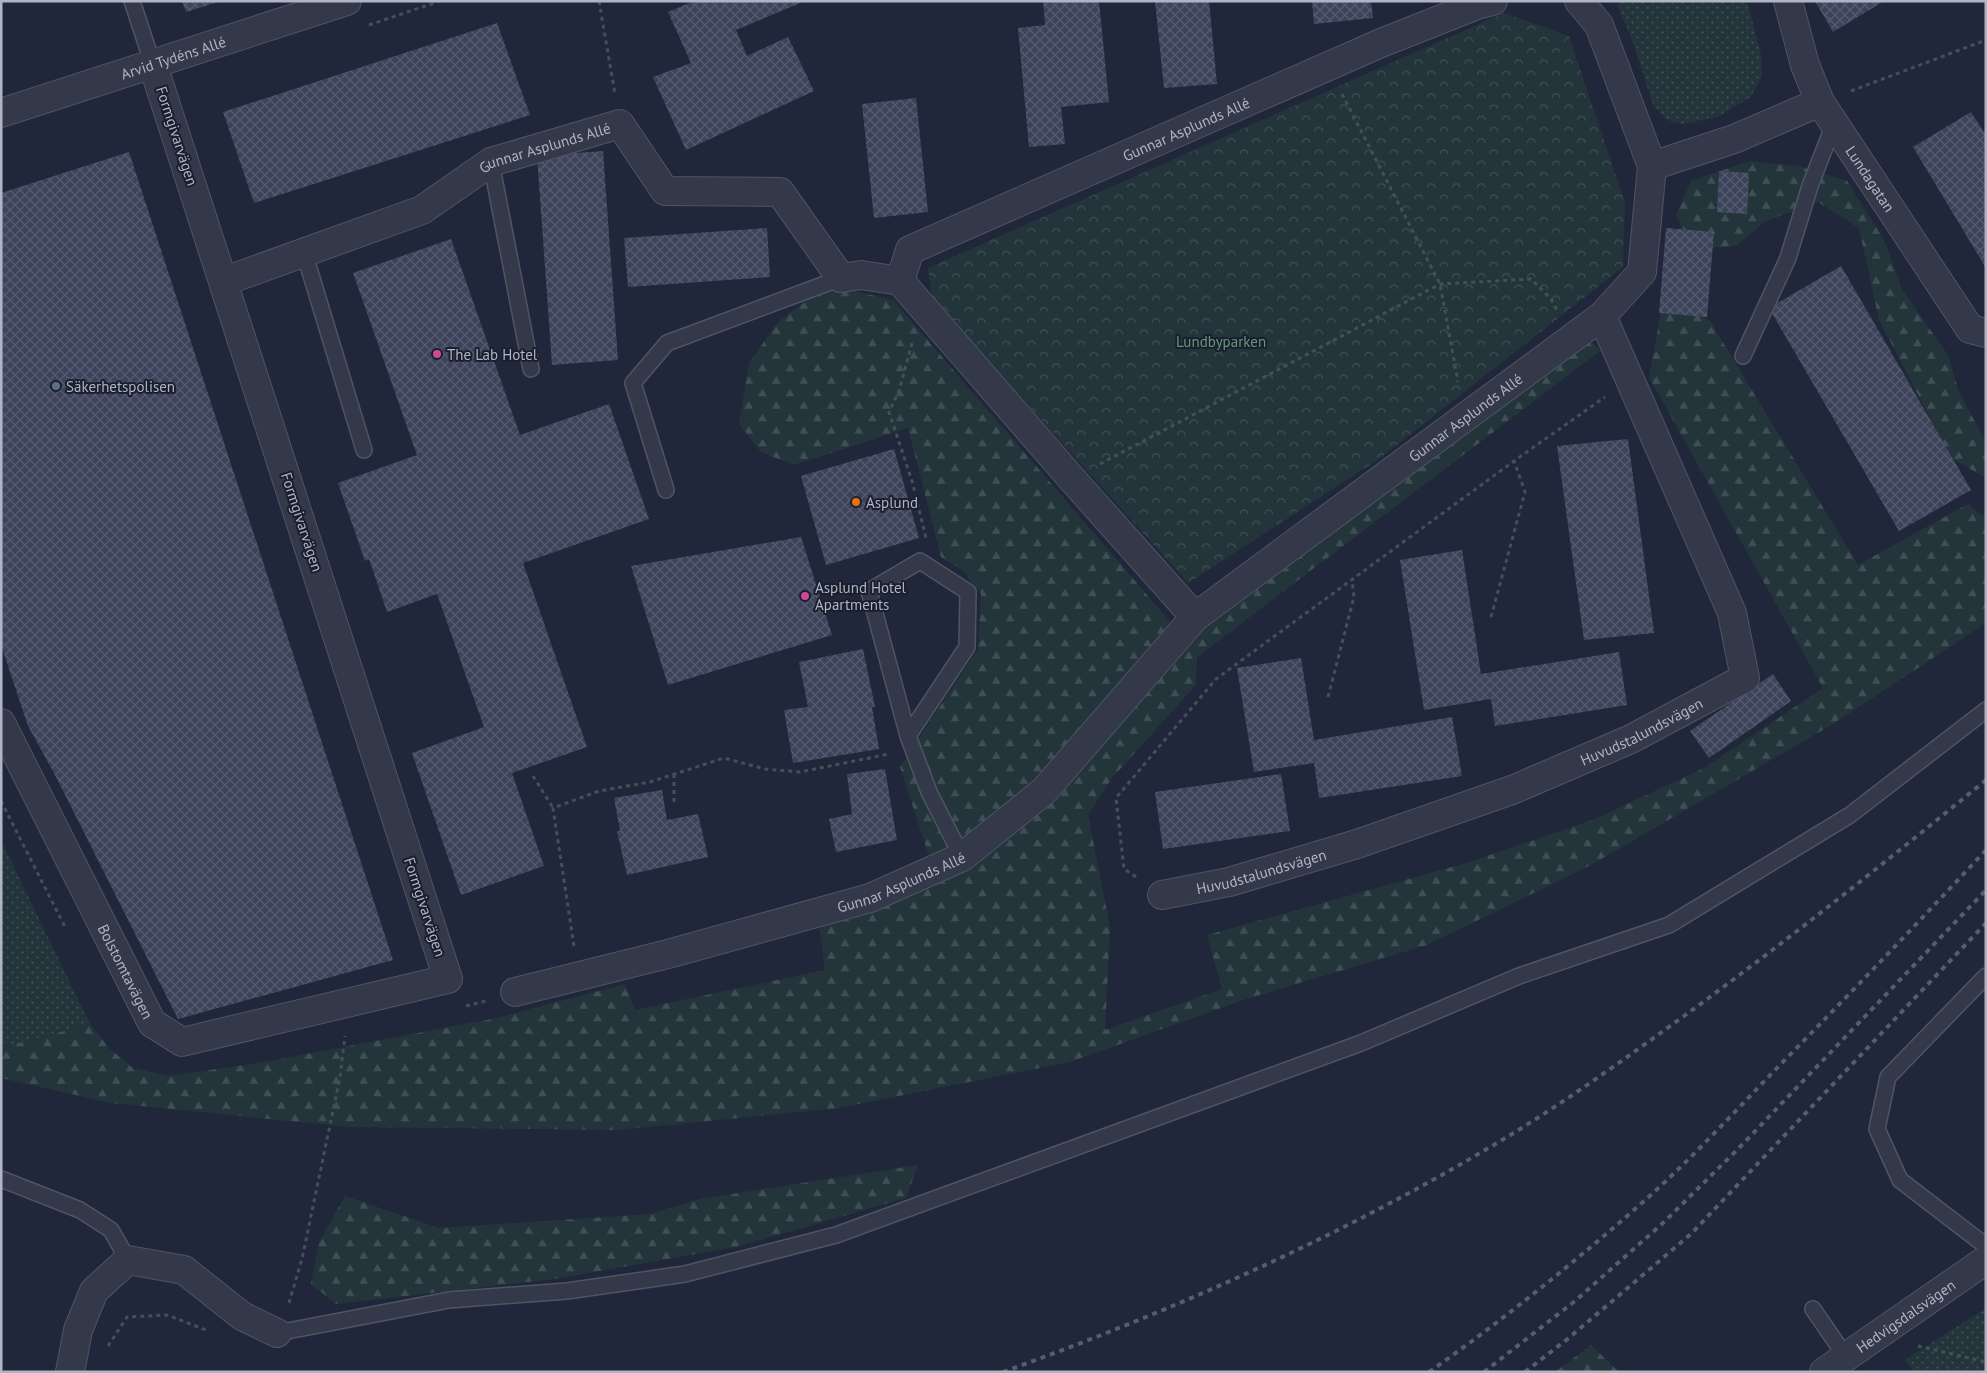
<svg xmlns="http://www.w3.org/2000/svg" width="1987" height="1373" font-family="'PT Sans',sans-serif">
<defs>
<pattern id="grass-dots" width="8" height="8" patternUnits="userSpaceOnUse" patternTransform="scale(1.25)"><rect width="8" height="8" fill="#23343b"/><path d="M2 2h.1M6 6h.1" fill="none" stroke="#404f56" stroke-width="1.8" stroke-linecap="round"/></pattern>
<pattern id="forest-firs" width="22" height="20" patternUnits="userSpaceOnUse" patternTransform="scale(1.25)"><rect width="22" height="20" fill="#23343b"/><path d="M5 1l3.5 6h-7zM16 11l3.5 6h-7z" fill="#404f56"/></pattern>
<pattern id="park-crowns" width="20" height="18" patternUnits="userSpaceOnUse" patternTransform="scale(1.25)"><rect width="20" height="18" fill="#23343b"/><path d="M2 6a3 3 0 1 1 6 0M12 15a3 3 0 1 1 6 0" fill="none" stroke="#404f56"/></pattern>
<pattern id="building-cross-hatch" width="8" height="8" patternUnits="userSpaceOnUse" patternTransform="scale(1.25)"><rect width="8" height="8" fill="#3d435a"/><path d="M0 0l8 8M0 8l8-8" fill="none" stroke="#565c70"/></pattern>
</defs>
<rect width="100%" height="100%" fill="#21273a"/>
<path fill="url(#grass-dots)" d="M1616,1H1747L1761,55L1762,76L1751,97L1717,117L1682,124L1667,120L1653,105L1634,45Z
M1,840L90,1024L1,1048Z
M1986,1308V1372H1914L1905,1360Z"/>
<path fill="url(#forest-firs)" d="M1750,161L1798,166L1847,181L1884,240L1902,289L1948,355L1959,392L1986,442V478L1951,458L1879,320L1859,228L1818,202L1766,221L1736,246L1692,249L1676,215L1691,181Z
M827,285L893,300L1186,640L1588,337L1600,351L1197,657L1196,685L1112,778L1088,815L1110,927L1105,1030L1222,989L1207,935L1466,863L1595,819L1704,768L1823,688L1649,377L1663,301L1677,296L1710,321L1858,565L1968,504L1986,518V623L1833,724L1591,865L1427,945L1249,998L1070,1062L839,1108L619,1130L349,1127L111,1103L1,1078V1048L90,1024L110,1049L133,1068L168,1076L264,1062L497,1018L625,984L635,1010L825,970L819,925L937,881L900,767L978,649L981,594L964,571L941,557L908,428L794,465L761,452L739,424L749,363L778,322Z
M918,1165L906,1198L736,1247L554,1279L336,1304L311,1284L319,1242L345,1196L439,1228L651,1214L700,1199Z
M1591,1345L1619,1372H1555Z"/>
<path fill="url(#park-crowns)" d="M1504,13L1569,36L1625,203L1623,267L1379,459L1188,583L932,298L928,268Z"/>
<path fill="url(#building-cross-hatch)" d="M182,1H218V2L186,12Z
M694,1H805L736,30L747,56L788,37L814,91L686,150L653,77L691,63L668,12Z
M1043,1H1099L1109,102L1061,107L1065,144L1029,147L1018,28L1045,25Z
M1155,1H1209L1217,84L1164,88Z
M1312,1H1371L1373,18L1314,24Z
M1815,1H1884L1833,32Z
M497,23L530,115L254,203L223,112Z
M916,98L928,212L874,218L862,104Z
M1971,112L1986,135V268L1913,147Z
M603,151L618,360L552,365L537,156Z
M129,152L393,960L178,1019L54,773L28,726L1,645V193Z
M1719,171L1749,173L1747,214L1717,212Z
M767,228L770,277L628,287L624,238Z
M1666,228L1714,232L1707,317L1659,313Z
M451,239L520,435L609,404L649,519L523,563L587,747L512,773L544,866L461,895L412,753L484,727L437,594L387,612L369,559L365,561L338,483L417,455L353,273Z
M1841,266L1971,490L1899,531L1769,308Z
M1628,439L1654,633L1584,640L1557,446Z
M894,449L919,538L826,565L801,476Z
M801,537L832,635L668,685L631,566Z
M1462,550L1481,674L1619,652L1627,705L1495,726L1491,699L1424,710L1400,560Z
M863,649L875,707H872L879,749L793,763L784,710L808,707L799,662Z
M1301,658L1314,740L1452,717L1462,776L1319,798L1314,763L1254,772L1237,668Z
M1773,674L1791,701L1709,758L1690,731Z
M885,769L897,840L836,852L829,819L852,814L847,774Z
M1281,774L1290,831L1163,849L1155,792Z
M662,790L667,820L698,814L708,857L627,875L617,831H620L614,798Z"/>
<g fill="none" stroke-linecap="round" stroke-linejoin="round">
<defs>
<path id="lane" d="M132,1L153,65
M491,162L531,369
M304,252L364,450
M1743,356L1788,258L1810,186L1834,124
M666,490L633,383L667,343L841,278
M908,736L967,647L968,592L920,561L869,591L908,736L929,792L962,857
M1986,976L1888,1077L1877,1129L1900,1180L1986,1246
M1,1179L80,1210L111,1230L128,1260
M1813,1309L1846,1357
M277,1333L449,1300L567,1291L685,1274L836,1235L1361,1043L1519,976L1669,925L1850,815L1986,710"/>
<g id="street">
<path d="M1579,1L1599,25L1652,166L1734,139L1820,102"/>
<path id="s1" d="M1788,1L1805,65L1820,102L1970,329L1986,333"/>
<path id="s2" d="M1,113L347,1"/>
<path id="s3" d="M225,281L422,210L491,162L620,124L665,191L780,192L841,278L861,275L900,281L1072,479L1195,617L1602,316L1642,272L1652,166"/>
<path id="s4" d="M900,281L910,250L1381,43L1477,5L1493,1"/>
<path id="s5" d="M1,723L152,1023L182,1042L448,979L153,65"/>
<path id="s6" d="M1162,895L1229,882L1357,844L1512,790L1631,739L1745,678L1732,613L1602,316"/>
<path id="s7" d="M515,992L668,954L870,898L962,857L1044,791L1195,617"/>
<path d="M70,1372L78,1330L94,1291L128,1260L184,1270L242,1316L277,1333"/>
<path id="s8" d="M1824,1372L1986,1260"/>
</g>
</defs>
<use href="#lane" stroke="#4f5465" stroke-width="18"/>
<use href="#street" stroke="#4f5465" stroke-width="30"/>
<path stroke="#405158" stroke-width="3" stroke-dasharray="4 4" stroke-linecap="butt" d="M599,1L615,94
M369,25L440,1
M1851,91L1986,40
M1342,94L1440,284L1458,382
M912,343L899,391L889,412L912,481L926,538
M1100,464L1440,284L1531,279L1550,298L1557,310
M1491,617L1525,492L1514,461
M1328,697L1354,597L1352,580
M674,774V804
M533,776L553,808
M1,801L65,927
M1136,877L1124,869L1116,798L1216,679L1514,461L1605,397
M574,946L553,808L599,791L650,782L724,758L765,769L800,772L889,754
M466,1006L486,1001
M289,1303L302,1259L340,1077L345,1036
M108,1346L127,1317L167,1315L206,1330
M1918,1346L1986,1362"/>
<use href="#lane" stroke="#34394a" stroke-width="15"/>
<use href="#street" stroke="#34394a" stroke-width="28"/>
<path stroke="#565c71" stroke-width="4" stroke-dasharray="5 5" stroke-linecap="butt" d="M1003,1372C1178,1309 1348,1233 1507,1137C1568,1100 1626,1058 1684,1016C1787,941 1887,861 1986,780
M1429,1372C1503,1320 1575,1262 1643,1202C1688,1162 1731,1116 1773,1072C1845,999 1916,925 1986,850
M1484,1372L1575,1301L1663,1223L1738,1149L1986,890
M1525,1372L1570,1337L1691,1234L1986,923"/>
</g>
<g fill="#d1479c" stroke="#1a1f2e" stroke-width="2">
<circle cx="437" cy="354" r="5"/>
<circle cx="805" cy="596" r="5"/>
</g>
<circle fill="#5c6f8a" stroke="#1a1f2e" stroke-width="2" cx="56" cy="386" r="5"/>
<circle fill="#e8710a" stroke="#1a1f2e" stroke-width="2" cx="856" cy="502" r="5"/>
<g text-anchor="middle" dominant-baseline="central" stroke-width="4" stroke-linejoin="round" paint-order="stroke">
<g font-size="15" fill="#afb4c6" stroke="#1a1f2e">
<text stroke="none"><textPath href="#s2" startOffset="181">Arvid Tydéns Allé</textPath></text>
<text stroke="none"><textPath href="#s4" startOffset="334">Gunnar Asplunds Allé</textPath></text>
<text transform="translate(177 136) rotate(72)">Formgivarvägen</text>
<text stroke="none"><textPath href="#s3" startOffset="349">Gunnar Asplunds Allé</textPath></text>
<text stroke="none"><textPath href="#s1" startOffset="198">Lundagatan</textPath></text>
<text stroke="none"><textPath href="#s3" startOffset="1572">Gunnar Asplunds Allé</textPath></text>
<text transform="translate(302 522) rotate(72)">Formgivarvägen</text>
<text stroke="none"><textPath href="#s6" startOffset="508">Huvudstalundsvägen</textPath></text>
<text stroke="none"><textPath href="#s6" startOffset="102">Huvudstalundsvägen</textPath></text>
<text stroke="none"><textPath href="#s7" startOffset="402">Gunnar Asplunds Allé</textPath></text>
<text transform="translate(425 907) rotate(72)">Formgivarvägen</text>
<text stroke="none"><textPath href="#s5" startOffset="278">Bolstomtavägen</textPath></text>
<text stroke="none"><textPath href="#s8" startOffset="99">Hedvigsdalsvägen</textPath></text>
</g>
<g font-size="15" fill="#66977a" stroke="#1a1f2e">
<text x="1221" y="341">Lundbyparken</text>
</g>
<g font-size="15" fill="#afb4c6" stroke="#1a1f2e" text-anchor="start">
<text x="447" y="354">The Lab Hotel</text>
<text x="66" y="386">Säkerhetspolisen</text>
<text x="866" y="502">Asplund</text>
<text x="815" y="587">Asplund Hotel<tspan x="815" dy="17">Apartments</tspan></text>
</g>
</g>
<rect width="1987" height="1373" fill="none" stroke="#afb4c6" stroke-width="5"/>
</svg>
